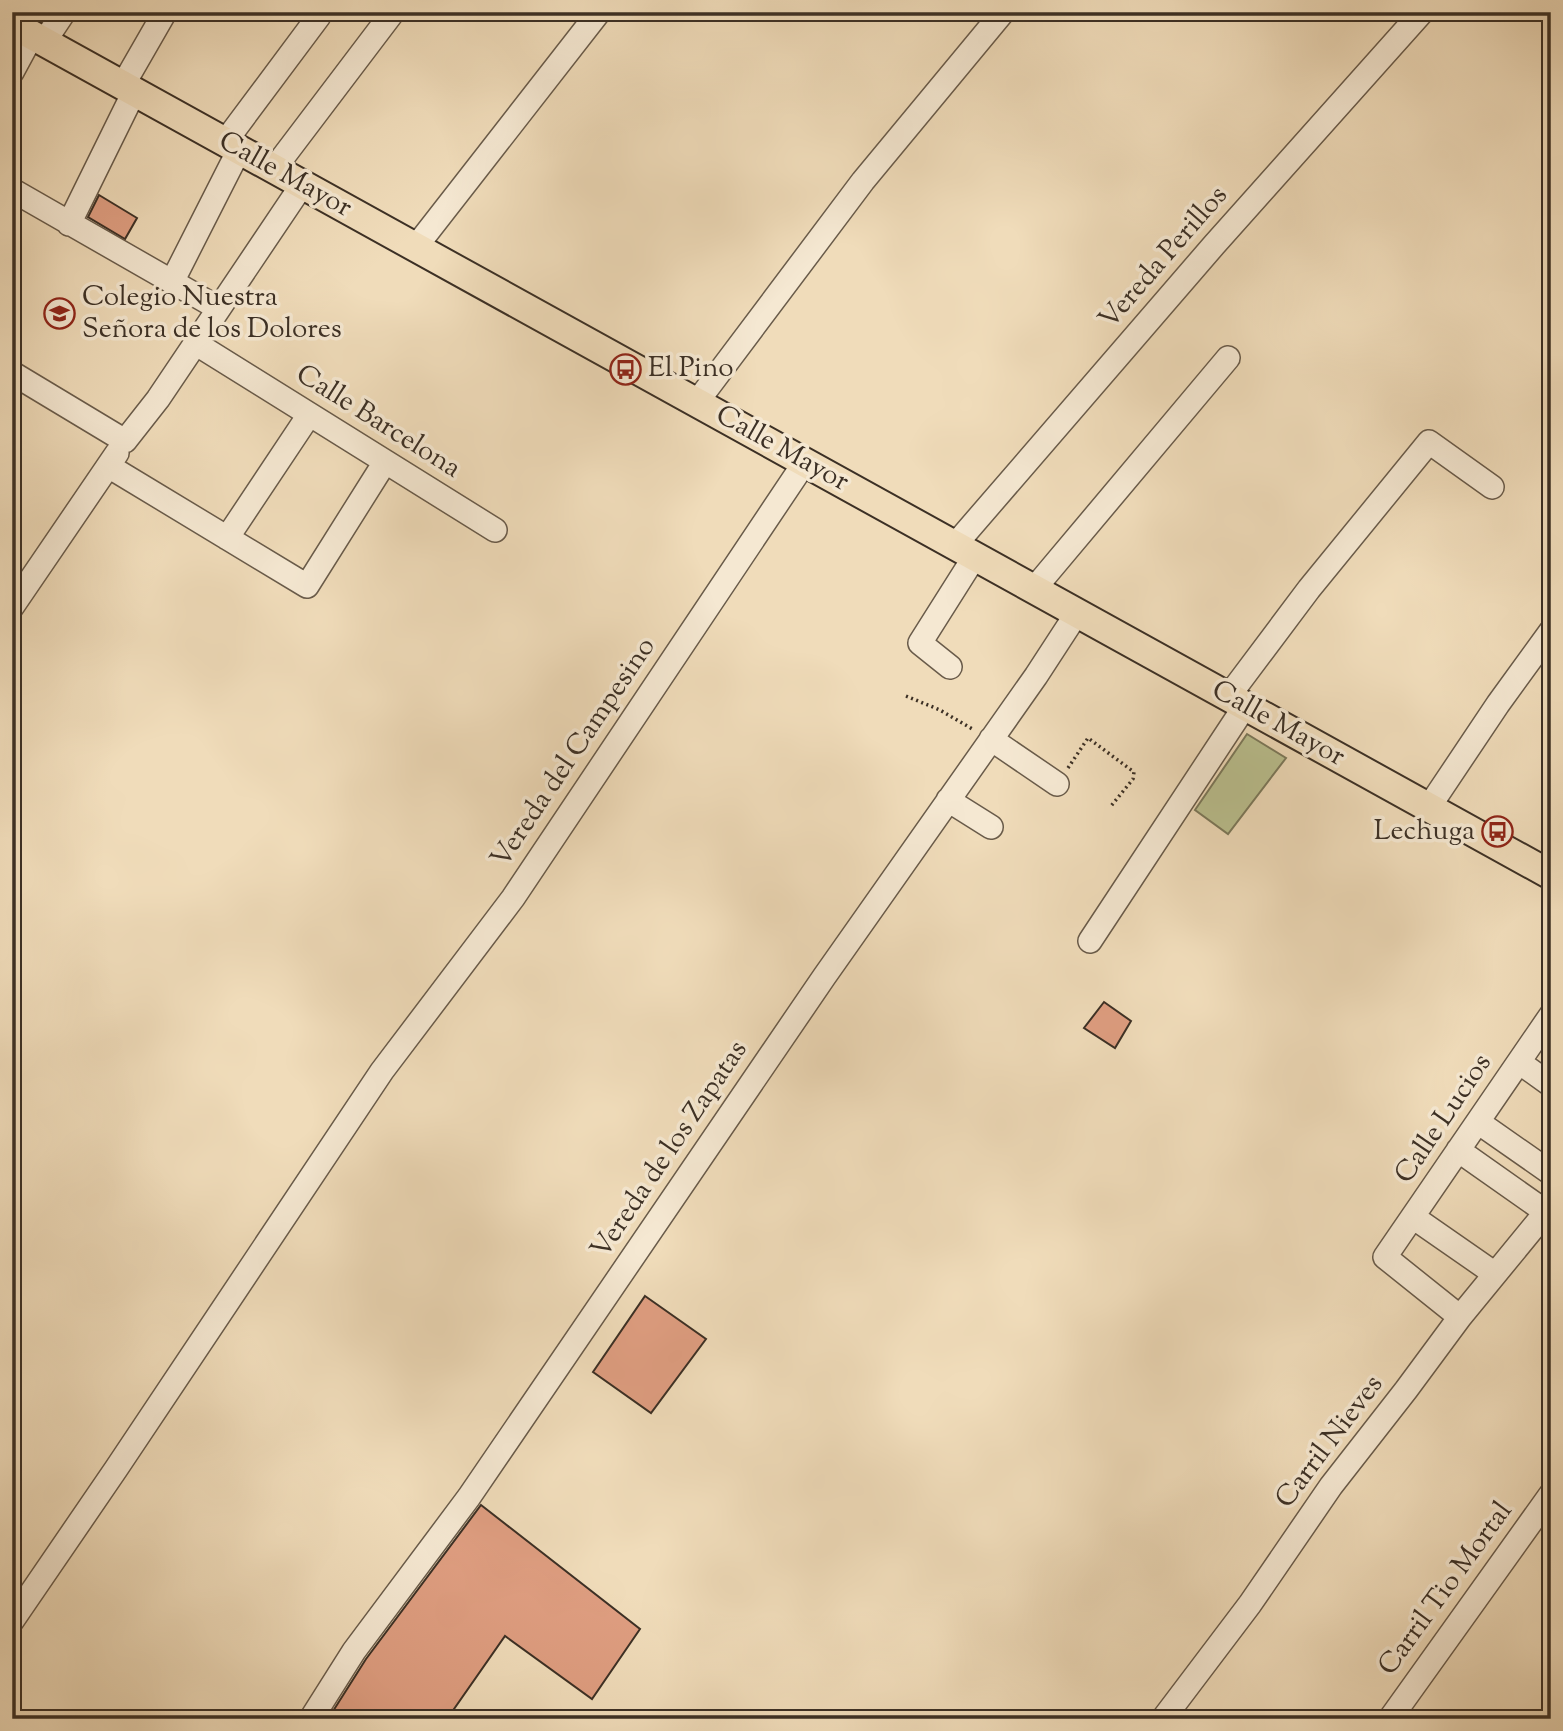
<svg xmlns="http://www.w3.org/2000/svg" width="1563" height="1731" font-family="'Sorts Mill Goudy',serif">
<rect width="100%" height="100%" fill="#f0dcba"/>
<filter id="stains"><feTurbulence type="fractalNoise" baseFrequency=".00286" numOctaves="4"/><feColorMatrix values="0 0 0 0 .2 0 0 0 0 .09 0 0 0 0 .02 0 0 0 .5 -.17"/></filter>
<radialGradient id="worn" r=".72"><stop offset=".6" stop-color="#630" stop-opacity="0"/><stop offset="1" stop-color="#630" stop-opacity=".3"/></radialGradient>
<path fill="#bac08f" stroke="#7b785a" stroke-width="2" d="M1247,734L1286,758L1228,834L1195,810Z"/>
<path fill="#df9e81" stroke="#3c3025" stroke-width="2" d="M99,195L137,218L125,239L88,217Z
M1104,1002L1131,1021L1115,1048L1084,1028Z
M645,1296L706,1339L651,1413L593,1372Z
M481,1505L640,1629L592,1699L505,1636L447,1719H328L366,1659Z"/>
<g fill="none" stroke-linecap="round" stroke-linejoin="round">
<defs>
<path id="minor" d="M44,42L64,12
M12,72L32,35
M123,85L165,12
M225,142L319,16
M274,169L393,12
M12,190L218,308
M69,224L134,92
M415,248L599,12
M172,282L239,150
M195,343L495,530
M12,373L125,441L158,399L302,185
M697,402L863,181L1003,12
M110,467L307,586L385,462
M227,538L309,415
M955,545L1214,245L1422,12
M1034,589L1228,358
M12,607L117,453
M950,667L920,643L975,556
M1228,697L1309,589L1429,442L1492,487
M991,739L1057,784
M948,800L991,827
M1429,807L1498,704L1551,631
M1090,941L1245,706
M1519,1062L1551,1085
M1478,1122L1551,1173
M1458,1150L1546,1212
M1413,1217L1495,1274
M1460,1317L1385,1257L1551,1015
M12,1621L116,1469L382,1071L513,898L805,462
M311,1719L354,1651L469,1497L824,977L1036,676L1077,613
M1163,1719L1250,1604L1331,1486L1406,1390L1460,1317L1551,1206
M1390,1719L1551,1494"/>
<path id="major" d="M12,24L1551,875"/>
</defs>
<use href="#minor" stroke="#695b4a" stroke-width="26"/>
<use href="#major" stroke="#3c3025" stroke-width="32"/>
<path stroke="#3c3025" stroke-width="3.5" stroke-dasharray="2 3.5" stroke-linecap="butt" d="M906,696L940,710L974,730
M1068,768L1088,738L1134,772L1133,779L1111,806"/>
<use href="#minor" stroke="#f5e8d2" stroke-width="23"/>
<use href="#major" stroke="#f0dcba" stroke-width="28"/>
</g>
<defs>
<symbol id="school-ring" viewBox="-11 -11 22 22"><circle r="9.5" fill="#f5e8d2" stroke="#8f2418" stroke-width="1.5"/><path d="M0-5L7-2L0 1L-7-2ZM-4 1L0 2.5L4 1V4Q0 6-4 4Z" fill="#8f2418"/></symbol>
<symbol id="bus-ring" viewBox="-11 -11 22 22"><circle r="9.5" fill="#f5e8d2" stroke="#8f2418" stroke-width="1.5"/><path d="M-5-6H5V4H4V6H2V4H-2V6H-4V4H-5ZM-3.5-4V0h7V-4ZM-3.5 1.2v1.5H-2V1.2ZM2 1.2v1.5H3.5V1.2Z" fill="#8f2418"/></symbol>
</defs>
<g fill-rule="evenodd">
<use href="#school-ring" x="42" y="296" width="35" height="35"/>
<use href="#bus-ring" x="608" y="352" width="35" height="35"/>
<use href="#bus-ring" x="1480" y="814" width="35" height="35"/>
</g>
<g text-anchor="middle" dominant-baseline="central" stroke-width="7" stroke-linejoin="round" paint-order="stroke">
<g font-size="28" fill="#3c3025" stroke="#f5e8d2">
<text transform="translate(285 175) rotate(29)">Calle Mayor</text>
<text transform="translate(1164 258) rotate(-49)">Vereda Perillos</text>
<text transform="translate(378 422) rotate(32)">Calle Barcelona</text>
<text transform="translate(782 449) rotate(29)">Calle Mayor</text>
<text transform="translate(1278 724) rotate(29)">Calle Mayor</text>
<text transform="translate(574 753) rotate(-56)">Vereda del Campesino</text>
<text transform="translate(1444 1119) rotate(-56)">Calle Lucios</text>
<text transform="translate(670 1150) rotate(-56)">Vereda de los Zapatas</text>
<text transform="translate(1330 1442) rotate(-53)">Carril Nieves</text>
<text transform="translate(1446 1589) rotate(-54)">Carril Tio Mortal</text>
</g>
<g font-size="28" fill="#3c3025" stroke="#f5e8d2" text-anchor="start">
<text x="82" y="298">Colegio Nuestra<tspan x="82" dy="32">Señora de los Dolores</tspan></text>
<text x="648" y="369">El Pino</text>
<text x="1475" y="832" text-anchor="end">Lechuga</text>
</g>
</g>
<rect width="1563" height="1731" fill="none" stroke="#f0dcba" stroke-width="42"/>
<rect x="14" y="14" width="1535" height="1703" fill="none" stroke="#3c3025" stroke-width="3.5"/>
<rect x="21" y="21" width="1521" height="1689" fill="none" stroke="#3c3025" stroke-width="2"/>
<rect width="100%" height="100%" filter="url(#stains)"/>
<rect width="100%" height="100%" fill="url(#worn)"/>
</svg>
